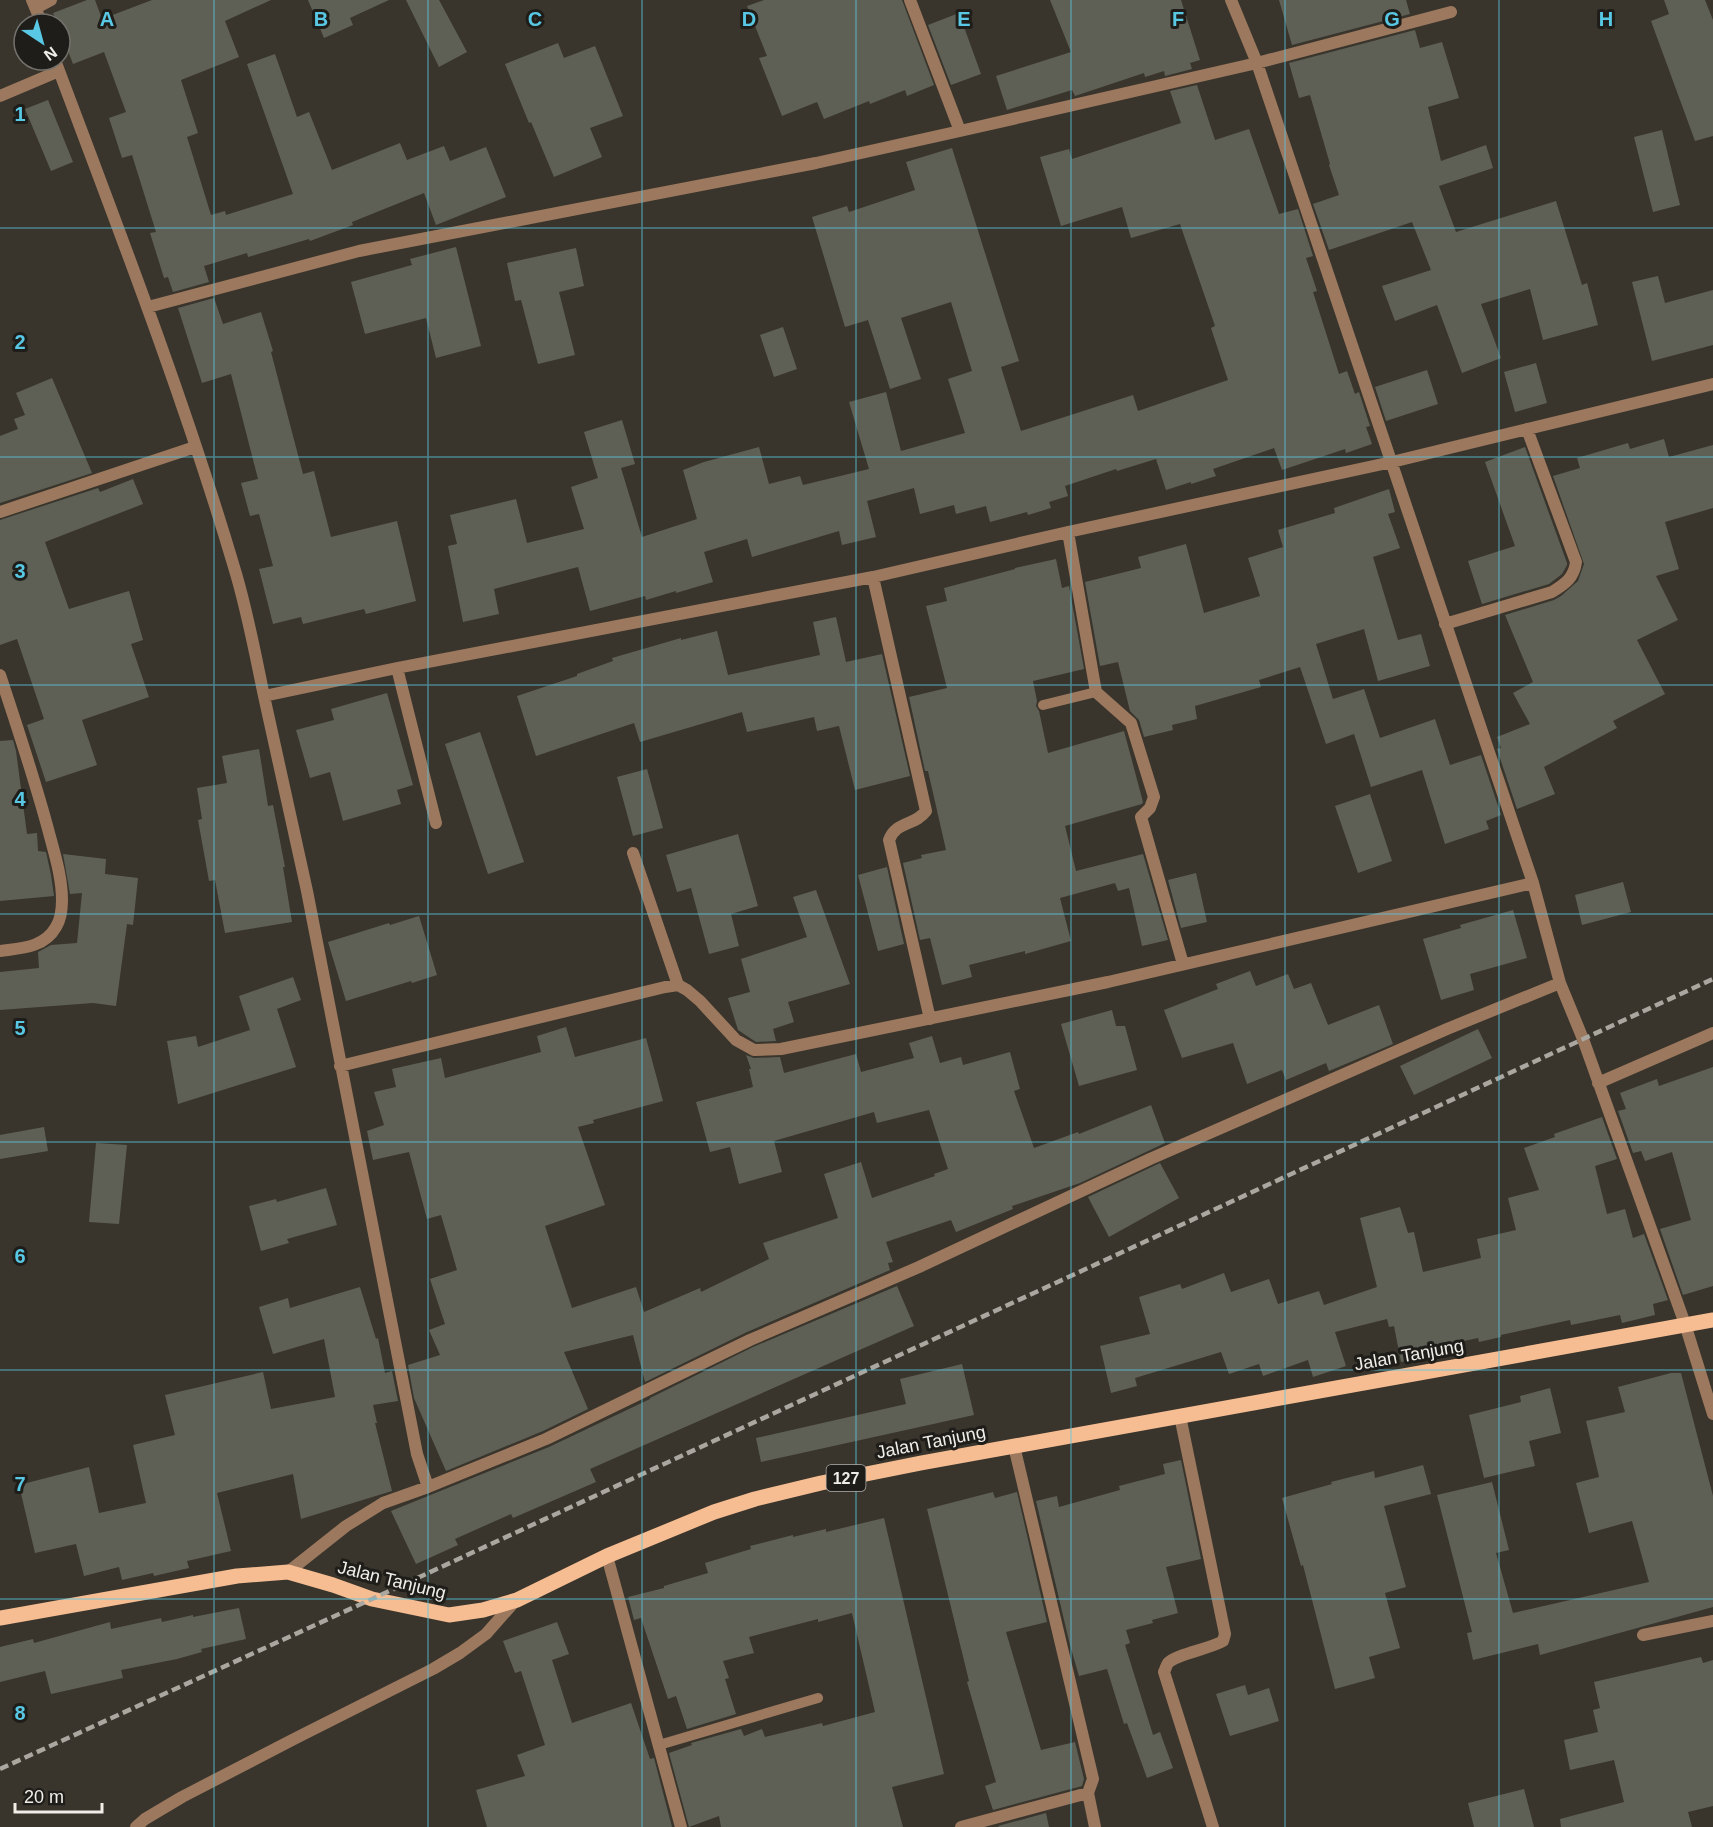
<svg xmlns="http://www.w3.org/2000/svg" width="1713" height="1827" font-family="Helvetica,sans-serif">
<rect width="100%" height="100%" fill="#39352c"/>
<path fill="#5f6055" d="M87,0H95L102,19L152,0H271L225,21L239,57L181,80L198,133L187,137L211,215L225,211L226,215L293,194L247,64L275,54L297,117L309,112L332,170L400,143L407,160L444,146L450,161L486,147L506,197L436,225L424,193L352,222L353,225L310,241L309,239L248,257L247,253L204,266L209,282L173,292L168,277L164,278L150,233L156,232L132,155L122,158L109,118L126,112L104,52L73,64L60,30V24H58L53,13Z
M308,0H389L350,18L353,25L324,38Z
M406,0H439L467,52L439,67Z
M764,0H902L934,85L907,96L905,90L870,104L869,101L824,119L817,102L782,116L759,58L767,56L747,6Z
M1050,0H1181L1200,60L1190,63L1192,69L1165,76L1164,71L1145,77L1144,73L1075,96L1072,90L1007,110L996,76L1071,52Z
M1279,0H1406L1410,14L1292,45Z
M1664,0H1705L1713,20V136L1695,141L1651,21L1669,14Z
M959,13L981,74L951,85L928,25Z
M1415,30L1420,48L1442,42L1459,98L1428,107L1441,161L1486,145L1493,168L1439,186L1456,232L1556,201L1582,285L1587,283L1598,325L1543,340L1530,289L1481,304L1501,358L1462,373L1437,305L1395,321L1382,286L1431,270L1412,222L1329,250L1313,204L1339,195L1329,165L1330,164L1310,95L1299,98L1289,63Z
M558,43L564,58L595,46L623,116L590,128L602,157L554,177L531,122L529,123L505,64Z
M1197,85L1215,140L1249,129L1279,214L1298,209L1313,256L1306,258L1317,291L1313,292L1339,374L1347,371L1355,394L1359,392L1370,426L1366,427L1372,444L1346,453L1345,449L1282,470L1274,448L1213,469L1216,476L1191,484V482L1166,490L1156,459L1117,471L1116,469L1065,486L1068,496L1049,502L1051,508L1028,515L1027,512L990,522L986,506L956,514L954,505L920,514L914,488L867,501L876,537L842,545L839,531L752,557L747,539L704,552L713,582L676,593V591L646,600L645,596L590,611L578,567L494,589L499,614L463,622L448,546L457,544L450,515L516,499L527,543L584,529L571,487L598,478L584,432L622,420L635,464L621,468L642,537L697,519L683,470L704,462L759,447L769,484L800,476L803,485L869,469L849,402L886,392L901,451L965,433L948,379L972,371L951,302L901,318L921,379L890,389L868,320L845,327L812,217L847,206L849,212L915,190L906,162L952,148L1019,361L1001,367L1021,431L1133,395L1138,411L1228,380L1211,328L1215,326L1180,224L1131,238L1122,207L1061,226L1040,157L1069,149L1072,159L1181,123L1170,91Z
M48,100L73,162L51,171L25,109Z
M1662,130L1680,205L1653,212L1634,137Z
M456,247L481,346L436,358L426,318L365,334L351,282L412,265L410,259Z
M576,248L584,286L559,292L575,355L538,364L521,300L515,301L507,263Z
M1658,276L1665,303L1713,290V345L1652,361L1632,282Z
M214,298L223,324L261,312L273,351L271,352L303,474L314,471L331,537L397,521L416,601L366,614L364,609L303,624L301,617L273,624L259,569L273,566L259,514L250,516L241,483L258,479L231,374L202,383L178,308Z
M783,327L797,369L774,377L760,335Z
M1536,363L1547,403L1515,412L1504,372Z
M1427,370L1438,404L1386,421L1375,387Z
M52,378L92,473L0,503V436L18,429L14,419L25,415L16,393Z
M1664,439L1669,457L1713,445V508L1665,522L1679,569L1656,576L1678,620L1637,640L1665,694L1613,721L1617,728L1544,767L1555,794L1517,809L1497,749L1501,748L1497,737L1530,724L1513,693L1533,682L1505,615L1554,600L1561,596L1578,581L1584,564L1553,476L1580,468L1577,458L1628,443L1630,449Z
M1525,447L1567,563V565L1562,574L1549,584L1482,604L1468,561L1515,546L1485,462Z
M133,479L143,504L45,542L69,609L129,591L143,640L131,644L149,697L82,720L97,765L46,782L27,725L44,719L17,639L0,645V520L98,488L100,492Z
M1389,489L1395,512L1388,514L1400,548L1373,557L1398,640L1421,634L1430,666L1378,681L1364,629L1316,644L1333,699L1364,689L1380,738L1435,719L1450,765L1481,755L1501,815L1486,821L1489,829L1445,844L1422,770L1371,787L1354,734L1326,744L1300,667L1259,680L1261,687L1195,706L1197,719L1172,725L1173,730L1144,737L1139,720L1130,711L1118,662L1100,666L1085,582L1141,568L1138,557L1186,544L1204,613L1260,596L1248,558L1283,547L1278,530L1335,513L1334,508Z
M1056,559L1062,588L1069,586L1084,669L1033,681L1037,701L1036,706L1039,711L1048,753L1124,731L1143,802L1142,804L1065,826L1076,871L1143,854L1168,940L1142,946L1129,888L1118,891L1115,883L1060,898L1071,941L1025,954V951L969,965L972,977L942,985L930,938L920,940L903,863L922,858L921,855L946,850L928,771H925L909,697L947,688L926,606L947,601L944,588L1015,569V568Z
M836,617L846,662L882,654L910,776L855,790L839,726L817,731L814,717L747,732L742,712L640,742L634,723L536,756L517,696L577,676V674L613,661L612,658L681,638V640L717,631L728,675L820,655L813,622Z
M387,693L413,785L397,790L401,804L343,821L330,772L310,778L296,730L334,720L331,709Z
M480,732L524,862L488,874L445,744Z
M13,740L16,751L27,834L37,833L38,851L46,852L51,875L54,896L0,901V741Z
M259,749L268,806L273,805L285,867H283L292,922L225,933L215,880L209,881L198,820L202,819L197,788L227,783L222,756Z
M647,769L663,828L633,836L617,777Z
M1370,794L1392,861L1358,873L1335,806Z
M738,834L758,906L731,914L739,946L709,954L691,888L677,892L666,855Z
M63,854L106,859L105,874L138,878L133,925L127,924L116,1006L93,1003L0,1010V972L39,968L38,952L51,945L77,943L82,893L70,894Z
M887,867L904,944L878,951L858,875Z
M1196,873L1207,922L1181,928L1168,880Z
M1623,882L1631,912L1582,925L1575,895Z
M816,890L850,984L788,1002L794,1022L773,1029L776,1041L756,1042L738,1030L728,998L750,992L741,959L807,937L793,897Z
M1513,910L1527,958L1470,974L1474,990L1441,1000L1423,939L1461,928L1460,925Z
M419,916L437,975L412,983L411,981L346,1001L328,942L389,923L390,925Z
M1250,971L1256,986L1288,974L1294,989L1311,983L1328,1025L1379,1005L1393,1044L1329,1071L1326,1063L1286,1080L1282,1070L1247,1084L1233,1043L1182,1058L1164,1010L1218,989L1216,984Z
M293,977L301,1000L277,1009L296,1067L178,1104L167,1041L196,1036L198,1047L250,1030L239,996Z
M1112,1010L1116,1026H1125L1137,1070L1079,1086L1061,1024Z
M566,1027L575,1057L646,1038L663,1101L593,1120L594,1123L578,1127L605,1205L545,1226L572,1308L636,1287L644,1312L700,1288L701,1292L769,1259L763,1243L838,1218L824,1174L861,1162L872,1198L935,1176L934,1174L948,1169L929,1110L877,1123L874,1112L774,1141L782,1172L739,1184L730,1147L710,1152L696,1102L753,1087L749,1069H751L746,1055L754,1058L780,1057L784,1073L856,1054L861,1072L914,1058L909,1043L932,1036L940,1063L961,1057L963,1065L1010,1052L1020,1089L1014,1091L1034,1148L1078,1132L1079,1134L1151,1105L1165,1143L1080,1183L1012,1206L1013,1209L956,1232L951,1220L886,1242L893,1262L888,1263L890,1270L747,1332L645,1382L633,1335L564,1352L588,1409L543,1431L446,1471L414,1398L408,1365L440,1355L429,1330L445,1324L430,1279L457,1270L441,1215L427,1219L409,1152L373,1160L367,1131L384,1125L374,1092L396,1087L392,1069L441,1058L445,1078L541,1052L537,1036Z
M1478,1029L1492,1058L1414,1095L1400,1066Z
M1713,1067V1286L1683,1295L1660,1229L1691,1220L1672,1152L1645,1161L1641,1151L1633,1153L1618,1111L1626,1109L1620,1093L1657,1079L1659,1086Z
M1602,1117L1617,1159L1595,1166L1607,1214L1625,1209L1633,1238L1644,1234L1668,1300L1653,1304L1655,1315L1622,1323L1620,1315L1571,1325L1570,1320L1501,1335V1337L1479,1342L1478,1338L1427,1349L1428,1356L1401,1362L1394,1326L1389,1327L1387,1319L1335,1332L1346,1366L1313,1377L1308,1360L1263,1376L1259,1364L1229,1374L1221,1352L1135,1378L1137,1386L1111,1393L1100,1346L1150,1334L1139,1297L1180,1284L1182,1289L1224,1273L1231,1292L1269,1279L1278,1304L1319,1291L1324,1305L1377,1287L1360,1218L1400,1207L1408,1233L1414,1232L1423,1272L1481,1258L1477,1239L1516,1230L1508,1198L1539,1190L1524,1148L1555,1137L1554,1134Z
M44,1127L48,1151L0,1159V1135Z
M96,1143L127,1145L119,1224L89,1222Z
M1160,1163L1179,1198L1109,1237L1088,1197Z
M326,1188L337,1225L287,1239L289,1243L261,1251L249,1206L276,1199L277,1202Z
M897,1286L914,1326L590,1469L596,1482L513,1518L511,1514L455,1539L458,1545L416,1564L391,1511L549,1447L650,1399V1398L753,1347Z
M360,1287L376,1339L378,1338L385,1373L392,1371L398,1401L373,1405L377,1423H375L392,1491L301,1519L293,1474L217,1493L231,1551L187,1561L189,1568L154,1576L153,1573L122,1580L119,1567L84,1576L76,1544L35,1553L19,1485L89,1467L99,1513L146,1503L133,1445L175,1435L165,1395L263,1372L271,1409L335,1397L324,1339L273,1354L259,1307L288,1298L290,1308Z
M962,1364L974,1415L761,1462L756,1438L906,1404L900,1379Z
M1671,1373H1681L1713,1496V1607L1540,1655L1538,1644L1473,1660L1467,1633L1472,1632L1437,1495L1492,1482L1509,1550L1496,1553L1513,1613L1649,1582L1632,1521L1589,1533L1576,1483L1599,1477L1586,1421L1625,1412L1618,1387Z
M1550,1388L1561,1433L1529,1441L1535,1466L1484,1478L1469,1415L1521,1402L1520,1396Z
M1181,1460L1201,1559L1166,1567L1178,1613L1152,1620L1153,1623L1126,1630L1130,1643L1125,1645L1153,1735L1160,1732L1173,1768L1147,1778L1127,1723L1124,1724L1107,1669L1079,1676L1070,1645L1036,1501L1057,1496L1059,1507L1120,1490L1119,1486L1165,1474L1163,1464Z
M1423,1465L1431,1494L1384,1506L1406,1587L1385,1593L1400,1648L1369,1657L1375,1678L1335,1689L1303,1565L1301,1566L1282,1498L1332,1484L1331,1482L1374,1471L1375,1478Z
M993,1492L995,1498L1017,1492L1047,1622L1006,1632L1041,1750L1075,1742L1084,1779L1082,1786L993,1810L985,1786L996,1782L967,1682L969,1681L927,1509Z
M884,1518L944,1774L892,1787L903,1827H721L719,1816L689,1827L669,1753L692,1745L691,1743L741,1729L744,1736L762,1729L765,1737L822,1723L823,1726L875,1712L852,1613L818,1622V1619L749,1637L754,1653L723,1661L729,1678L725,1679L736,1714L687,1729L676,1696L668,1699L641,1618L634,1620L628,1597L664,1588V1586L708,1573L705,1563L751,1549L750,1546L793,1535V1537L826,1529V1532Z
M239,1608L246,1639L201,1649L202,1652L177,1659L121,1670L123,1678L51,1694L45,1671L0,1682V1647L33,1639L34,1643L110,1622L111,1629L161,1618L162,1622L193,1615V1617Z
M557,1622L569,1654L552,1660L572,1723L631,1703L650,1759L654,1758L672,1827H487L476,1790L525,1776L517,1755L545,1745L521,1671L515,1673L503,1641Z
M1701,1657L1703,1663L1713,1660V1806L1688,1812L1692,1827H1561L1560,1819L1624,1802L1614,1760L1570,1770L1564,1740L1598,1732L1593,1710L1600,1708L1594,1682Z
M1245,1685L1248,1695L1269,1688L1279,1721L1230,1736L1216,1694Z
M1524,1789L1534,1827H1474L1468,1803Z
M1046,1813L1049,1827H999L998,1826Z"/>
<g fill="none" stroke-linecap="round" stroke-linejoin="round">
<path stroke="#9c785e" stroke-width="10" d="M1043,705L1096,692
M659,1745L818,1698"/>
<path stroke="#9c785e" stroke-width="12" d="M32,0L42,24
M910,0L960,131
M1231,0L1257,63L1533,883L1560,983L1583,1039L1685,1324L1713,1414
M36,8L51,0
M55,60C118,228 183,395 234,567C247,609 255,653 264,696
M0,96L59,71
M148,307L359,251L816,163L960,131L1257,63L1451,12
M0,512L195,447
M1068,532L1096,692L1131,723L1154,797L1150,808L1141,817L1183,964
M873,577L926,811C915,826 896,821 889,840L930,1019
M1445,624L1552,592C1565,584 1574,578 1576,562L1527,429
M397,668L436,823
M0,675C17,726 34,777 48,829C54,852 62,876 62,900C62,910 61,919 56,927C44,948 21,948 0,951
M633,853L678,985
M340,1066L665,987L678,985L687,990L700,1001L736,1040L754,1050L781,1049L1108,982L1533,883
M1598,1083L1713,1033
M1180,1416L1225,1634L1223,1641C1210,1649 1176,1654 1168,1663C1166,1666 1166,1668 1164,1672L1213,1827
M1014,1446L1093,1779L1088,1793L1095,1827
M428,1487L417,1454L307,891L264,696L397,668L873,577L1068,532L1392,462L1713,384
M607,1556L681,1827
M288,1572L346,1526L383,1503L428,1487L546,1439L750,1340L919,1267L1150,1159L1447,1029L1560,983
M1643,1635L1713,1621
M136,1827L145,1819L182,1797L296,1738L433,1669L460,1653L486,1634L516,1600
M961,1827L1088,1793"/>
<path stroke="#f7bd92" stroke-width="15" d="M0,1618L237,1576L288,1572L333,1585L372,1599L449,1615L483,1610L517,1600L607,1556L714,1512L755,1499L821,1483L921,1463L1713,1320"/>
<path stroke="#aaa7a0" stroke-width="4.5" stroke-dasharray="9 4.5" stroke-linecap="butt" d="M0,1769L372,1599L1713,979"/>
</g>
<path fill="none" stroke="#58c8e4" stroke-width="1.5" stroke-opacity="0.55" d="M214,0V1827M428,0V1827M642,0V1827M856,0V1827M1071,0V1827M1285,0V1827M1499,0V1827M0,228H1713M0,457H1713M0,685H1713M0,914H1713M0,1142H1713M0,1370H1713M0,1599H1713"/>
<g text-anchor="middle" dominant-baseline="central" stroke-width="6" stroke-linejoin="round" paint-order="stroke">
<rect fill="#1f1d19" stroke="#b2afaa" stroke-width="1.5" x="826.5" y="1465" width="39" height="26" rx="4.5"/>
<g font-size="16" font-weight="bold" fill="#f1eee8">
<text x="846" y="1478">127</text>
</g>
<g font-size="18" fill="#f1eee8" stroke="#1f1d19">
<text transform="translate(1409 1355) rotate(-10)">Jalan Tanjung</text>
<text transform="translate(931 1442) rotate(-11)">Jalan Tanjung</text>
<text transform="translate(392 1580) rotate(14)">Jalan Tanjung</text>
</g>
</g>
<g font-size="20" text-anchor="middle" font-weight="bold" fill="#58c8e4" stroke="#1f1d19" stroke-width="6" stroke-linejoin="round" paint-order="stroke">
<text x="107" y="26">A</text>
<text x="321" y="26">B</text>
<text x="535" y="26">C</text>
<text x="749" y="26">D</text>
<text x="964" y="26">E</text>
<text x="1178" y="26">F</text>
<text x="1392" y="26">G</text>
<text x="1606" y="26">H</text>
<text x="20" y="121">1</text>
<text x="20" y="349">2</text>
<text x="20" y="578">3</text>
<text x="20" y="806">4</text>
<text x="20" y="1035">5</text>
<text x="20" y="1263">6</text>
<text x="20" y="1491">7</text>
<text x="20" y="1720">8</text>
</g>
<g transform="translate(42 42) rotate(144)"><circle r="28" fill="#1f1d19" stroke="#73716c" stroke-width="1.5"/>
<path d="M0-4.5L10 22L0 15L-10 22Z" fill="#58c8e4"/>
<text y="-9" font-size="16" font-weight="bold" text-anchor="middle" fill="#f1eee8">N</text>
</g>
<path d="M15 1803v9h87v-9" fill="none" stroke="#f1eee8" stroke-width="3"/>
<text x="24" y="1803" font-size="18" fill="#f1eee8" stroke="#1f1d19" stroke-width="4.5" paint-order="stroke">20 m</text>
</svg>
